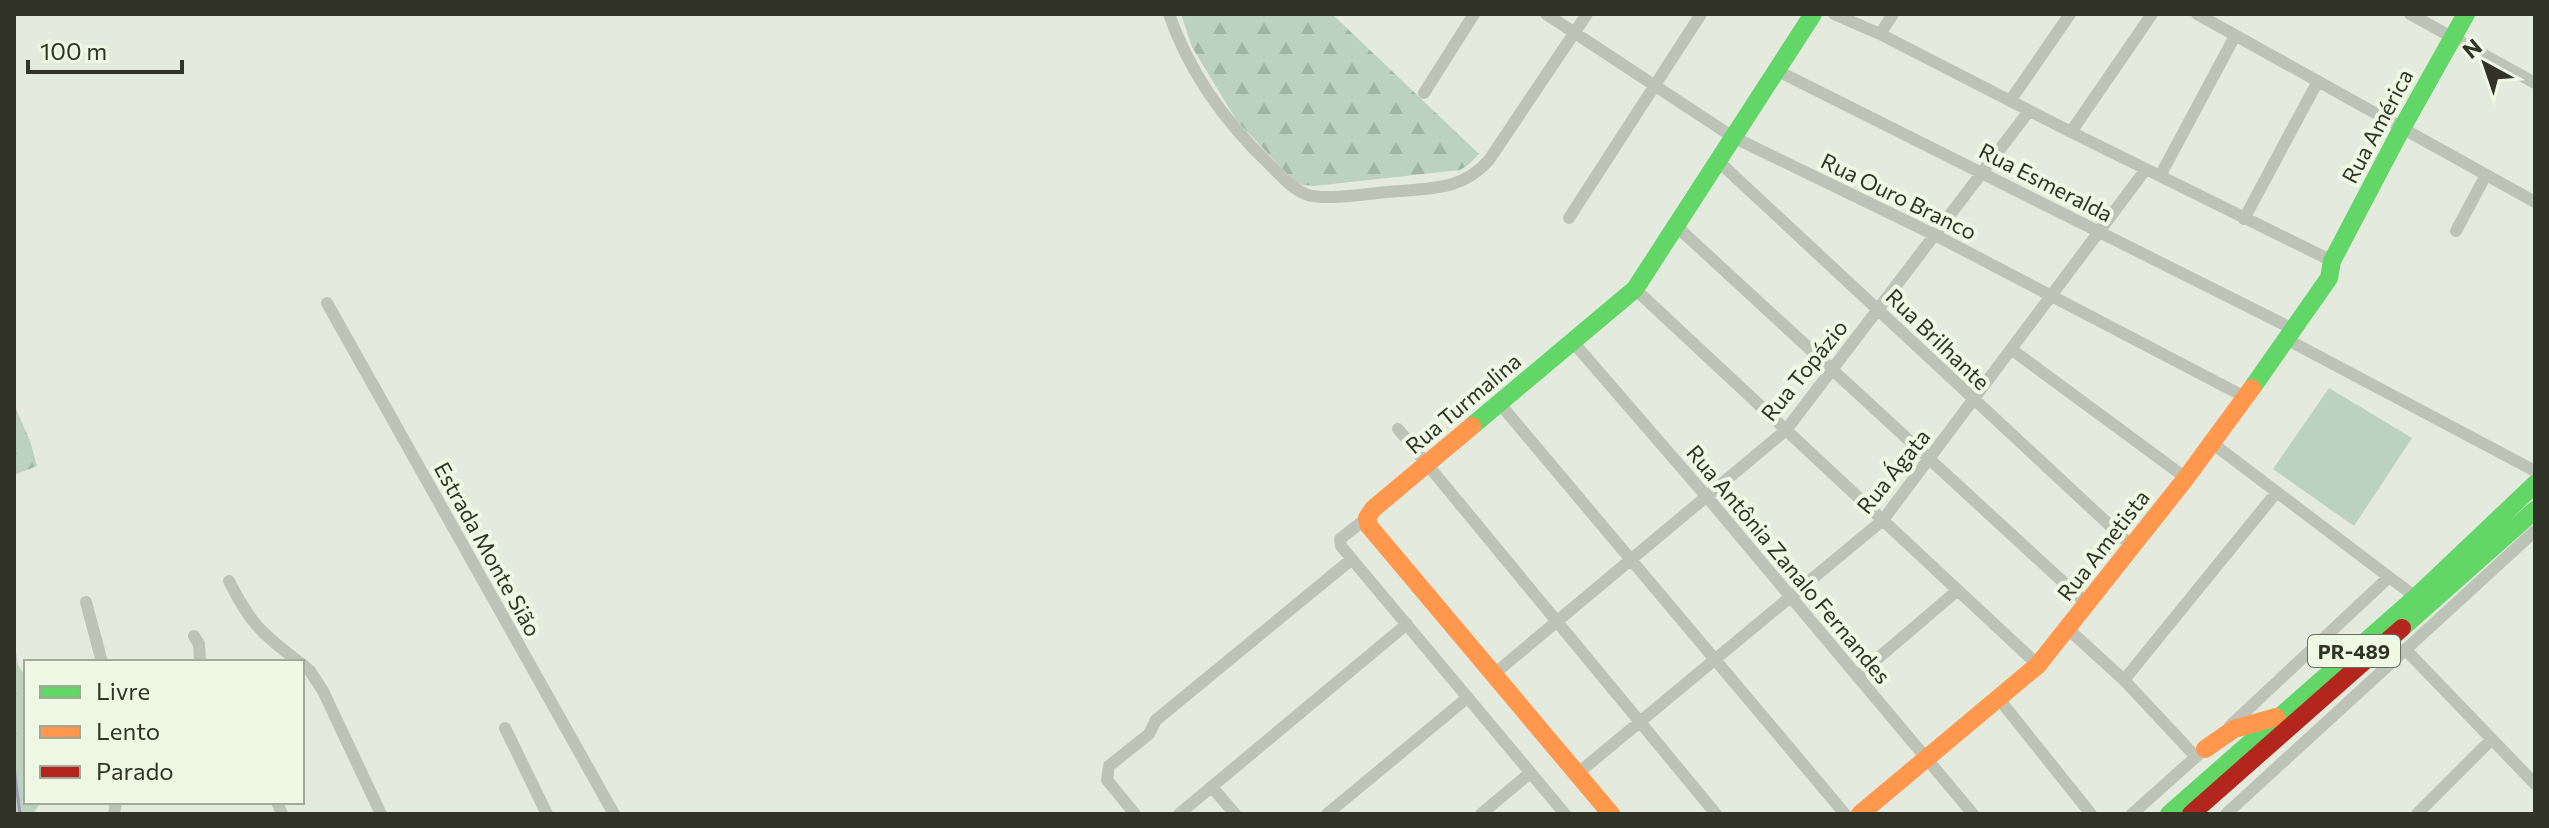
<svg xmlns="http://www.w3.org/2000/svg" width="2549" height="828" font-family="Commissioner,sans-serif">
<defs>
<pattern id="forest-firs" width="22" height="20" patternUnits="userSpaceOnUse" patternTransform="scale(2)"><rect width="22" height="20" fill="#bbd2bf"/><path d="M5 1l3.5 6h-7zM16 11l3.5 6h-7z" fill="#a1b5a4"/></pattern>
</defs>
<rect width="100%" height="100%" fill="#e4ebde"/>
<path fill="#bbd2bf" d="M2329,388L2412,438L2354,526L2273,469Z"/>
<path fill="url(#forest-firs)" d="M1181,14H1332L1479,154L1468,165L1460,170L1314,186L1303,185L1294,181L1237,121L1192,47Z
M14,404L30,441L37,466L14,475Z
M14,640L18,665L26,677V802H41L33,814H14Z"/>
<g fill="none" stroke-linecap="round" stroke-linejoin="round">
<path stroke="#9a9bba" stroke-width="3" d="M14,768L20,814"/>
<path stroke="#bec3b8" stroke-width="12" d="M1169,14C1189,72 1226,123 1270,165C1282,177 1292,189 1308,195C1328,201 1377,192 1400,191C1436,188 1463,189 1489,160L1587,14
M1546,14L1733,137L1935,235L2245,397
M1834,14L1880,34L2071,132L2332,261
M2197,14L2535,202
M2410,14L2535,83
M1880,34L1893,14
M1778,71L2295,330
M1424,93L1474,14
M2010,101L2070,14
M2071,132L2152,14
M1718,161L2132,546
M2160,176L2235,36
M1569,218L1701,14
M2244,219L2318,81
M1675,225L2087,604
M2456,231L2486,175
M1635,289L2038,665
M327,303L614,814
M2288,340L2535,471
M1573,342L1707,497L1973,814
M2011,349L2186,478
M1500,404L1845,814
M1398,429L1716,814
M2212,443L2389,577
M1367,518L1340,539L1341,546L1565,814
M229,581C250,623 262,634 299,662
M86,602L102,662
M2068,629L2124,680L2196,757
M194,636L199,644L200,662
M2405,649L2535,784
M302,664L310,671L323,691L381,814
M1494,674L1786,430L2029,111
M1857,676L1958,590
M2124,680L2276,493
M1999,699L2091,814
M2230,726L2389,577L2416,597
M505,728L547,814
M1577,774L1883,520L2146,169
M1212,787L1235,814
M277,802L282,814
M114,814L116,802
M1135,814L1107,780L1109,766L1149,734L1156,720L1352,559
M1179,814L1407,624
M1327,814L1467,698
M1481,814L1530,773
M2132,814L2207,747
M2226,814L2535,531
M2417,814L2491,740"/>
<path stroke="#63d668" stroke-width="18" d="M2252,388L2329,278L2332,261L2402,128L2466,14
M1472,426L1635,289L1813,14
M2402,628L2535,510
M2169,814L2416,597L2535,484"/>
<path stroke="#ff974d" stroke-width="18" d="M1472,426L1373,509L1367,518L1369,526L1611,814
M2205,749L2234,729L2276,717
M1860,814L2038,665L2186,478L2252,388"/>
<path stroke="#b3261e" stroke-width="18" d="M2191,814L2402,628"/>
</g>
<g text-anchor="middle" dominant-baseline="central" stroke-width="8" stroke-linejoin="round" paint-order="stroke">
<rect fill="#eef8e5" stroke="#696e5f" stroke-width="2" x="2308" y="635" width="92" height="32" rx="6"/>
<g font-size="20" font-weight="bold" fill="#303326">
<text x="2354" y="651">PR-489</text>
</g>
<g font-size="22" fill="#303326" stroke="#eef8e5">
<text transform="translate(2377 126) rotate(-62)">Rua América</text>
<text transform="translate(2046 182) rotate(27)">Rua Esmeralda</text>
<text transform="translate(1899 196) rotate(26)">Rua Ouro Branco</text>
<text transform="translate(1938 339) rotate(44)">Rua Brilhante</text>
<text transform="translate(1804 370) rotate(-51)">Rua Topázio</text>
<text transform="translate(1463 403) rotate(-40)">Rua Turmalina</text>
<text transform="translate(1893 471) rotate(-51)">Rua Ágata</text>
<text transform="translate(2103 545) rotate(-52)">Rua Ametista</text>
<text transform="translate(488 549) rotate(61)">Estrada Monte Sião</text>
<text transform="translate(1789 564) rotate(50)">Rua Antônia Zanalo Fernandes</text>
</g>
</g>
<rect width="2549" height="828" fill="none" stroke="#303326" stroke-width="32"/>
<rect x="24" y="660" width="280" height="144" fill="#eef8e5" stroke="#a2a999" stroke-width="2"/>
<rect x="40" y="686" width="40" height="12" fill="#63d668" stroke="#a2a999" stroke-width="2"/>
<text x="96" y="700" font-size="24" fill="#303326">Livre</text>
<rect x="40" y="726" width="40" height="12" fill="#ff974d" stroke="#a2a999" stroke-width="2"/>
<text x="96" y="740" font-size="24" fill="#303326">Lento</text>
<rect x="40" y="766" width="40" height="12" fill="#b3261e" stroke="#a2a999" stroke-width="2"/>
<text x="96" y="780" font-size="24" fill="#303326">Parado</text>
<g transform="translate(2485 64) rotate(320)" stroke="#eef8e5" stroke-width="6" paint-order="stroke">
<path d="M0-6L14 30L0 20L-14 30Z" fill="#303326"/>
<text y="-12" font-size="22" font-weight="bold" text-anchor="middle" fill="#303326">N</text>
</g>
<path d="M28 60v12h154v-12" fill="none" stroke="#303326" stroke-width="4"/>
<text x="40" y="60" font-size="24" fill="#303326" stroke="#eef8e5" stroke-width="6" paint-order="stroke">100 m</text>
</svg>
